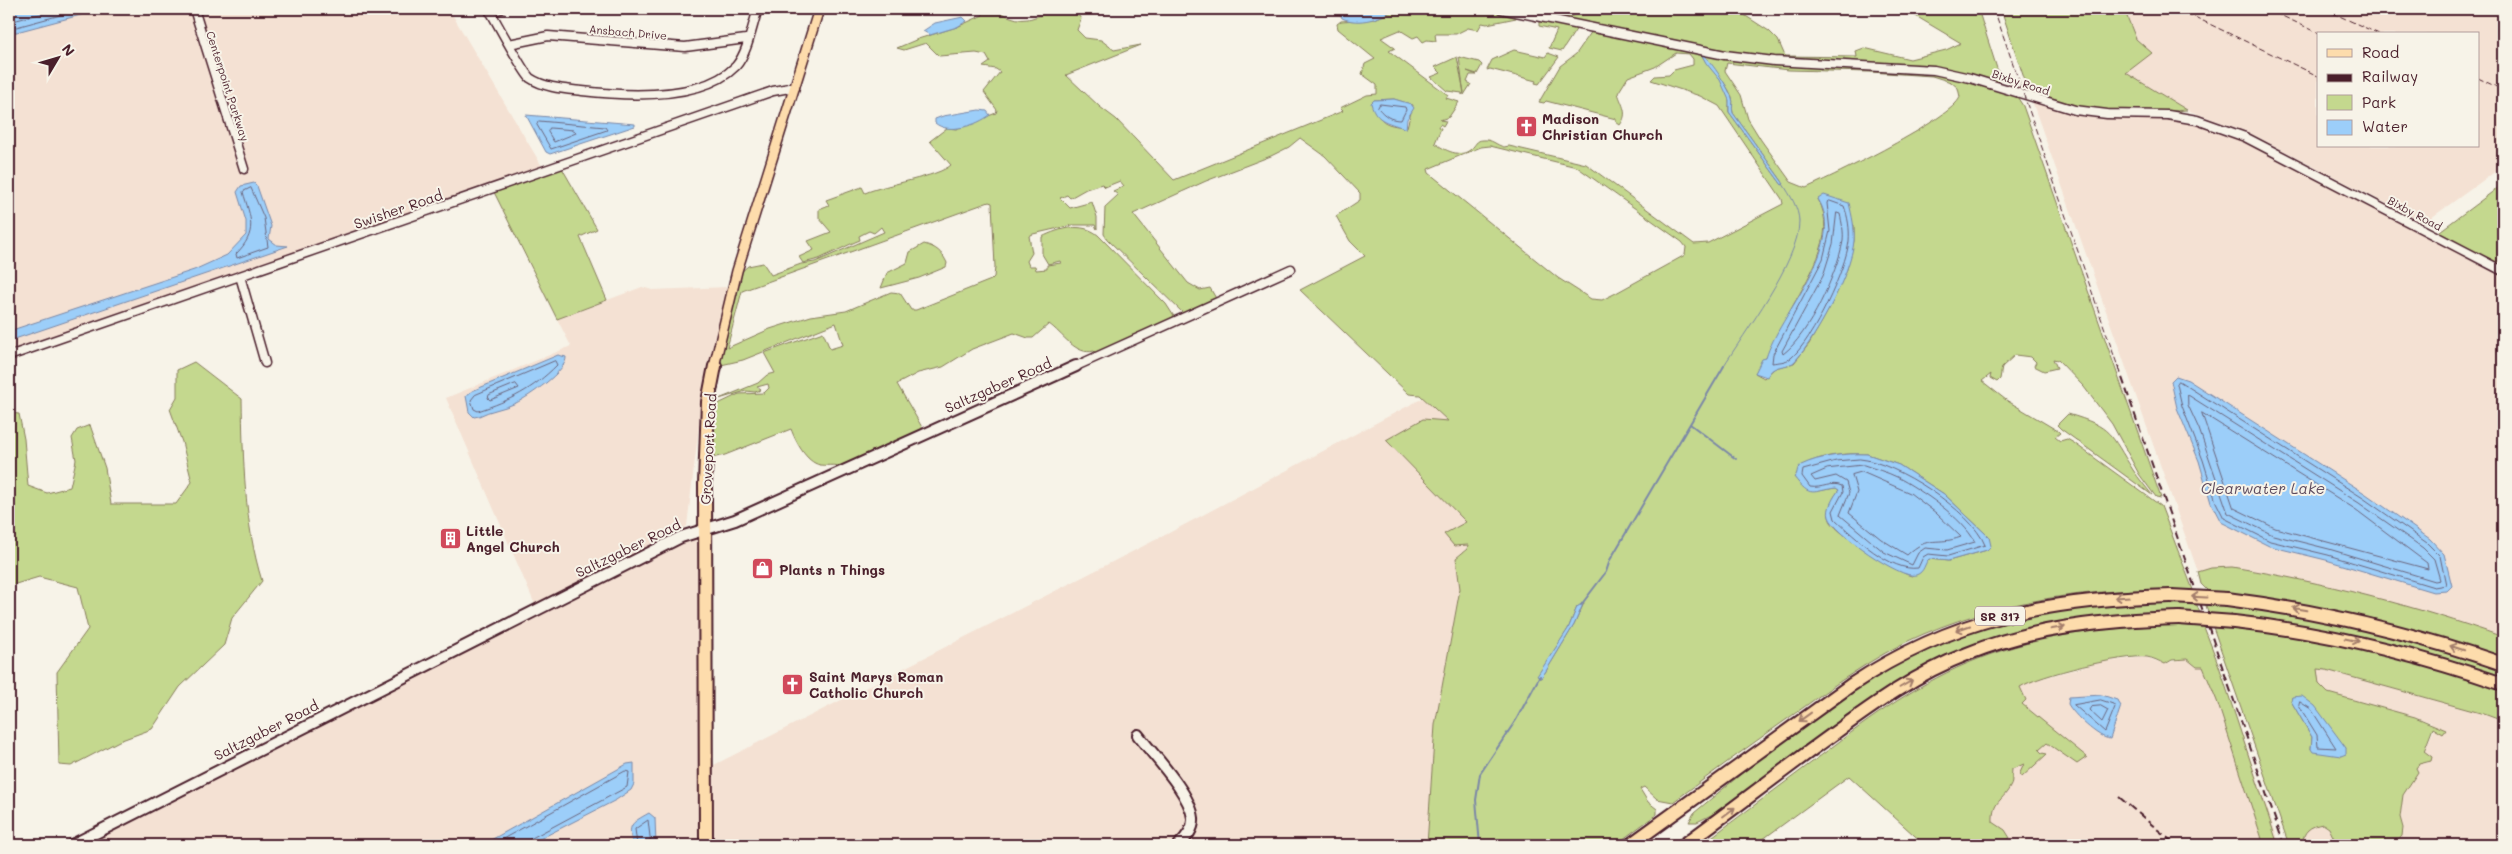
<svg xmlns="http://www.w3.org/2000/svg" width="2512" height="854" font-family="Mali,sans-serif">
<rect width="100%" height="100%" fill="#f7f3e8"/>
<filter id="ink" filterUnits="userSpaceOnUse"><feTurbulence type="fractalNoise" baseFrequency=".02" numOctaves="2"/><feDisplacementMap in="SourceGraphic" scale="10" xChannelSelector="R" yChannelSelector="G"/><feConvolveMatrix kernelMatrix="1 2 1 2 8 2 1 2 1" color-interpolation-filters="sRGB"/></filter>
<g filter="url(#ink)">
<path fill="#f4e1d3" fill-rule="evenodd" d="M9,9H449L543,168L9,352Z
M2124,9H2493L2503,13V166L2424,223L2248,132L2187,110L2125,73L2136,39ZM2318,34H2478V146H2318Z
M2032,101L2061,109L2168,117L2194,122L2248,141L2503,275V637L2408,607L2260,572L2232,567L2211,568L2198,572Z
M642,287L652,290L728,287L701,409L687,526L666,541L536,607L446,398L571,346L557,319Z
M1423,398L1497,467L1467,548L1456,558L1460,589L1435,725L1427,845H75L705,529L706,769L1169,533Z
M2145,657L2165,664L2180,659H2187L2197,667L2219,666L2280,845H1991L1995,841L2010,838L2005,830L1894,772L2026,700L2020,687L2028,682L2102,662Z
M2316,669L2326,670L2484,714L2503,721V845H2394L2402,836L2403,828L2400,817L2403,795L2418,772L2416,768L2419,763H2428L2427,754L2424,751L2435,728L2430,722L2415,717L2328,694L2319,684Z
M2323,824L2329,828L2337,845H2302V838L2307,830L2312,826Z"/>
<path fill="#c4d88e" stroke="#877c5c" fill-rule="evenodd" d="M984,9C1001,9 1011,22 1028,19C1043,16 1070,0 1081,19L1077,30L1085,38L1101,40L1114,50L1141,45L1066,75L1100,107L1116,119L1174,180L1343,111L1340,108L1367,95L1377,94V85L1362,74L1365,64L1375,59L1338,29L1337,24L1341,21L1375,19L1396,9H1494L1517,16L1516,18L1487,24L1482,23L1478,30L1468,28L1456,34H1435L1436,41L1427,40L1423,42L1418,36L1413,38L1400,30L1381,38L1395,48L1389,51L1448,95L1446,98L1459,102L1449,117L1440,120L1446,121L1443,126L1440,124L1438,127L1441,128L1435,143C1444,150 1461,159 1471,149C1476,145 1476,140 1483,140C1492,139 1496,145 1504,147L1509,146L1586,164L1694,244L1708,243L1783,204L1782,199L1719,106L1700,96L1651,80L1655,76L1669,75L1674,70L1693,65V59L1689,54L1676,53L1655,67L1628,77L1618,93C1622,106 1629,113 1620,125L1616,122V119L1546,101L1544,103L1539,102L1560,66L1576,54L1592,31L1700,52C1708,68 1727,82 1729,100C1730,105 1728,107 1729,112L1782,185V181L1733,113C1731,107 1734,103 1732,97C1725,80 1711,68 1703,52L1895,68L1959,76L2016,95L2023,106L2161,498L2156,497L2139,474L2112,424L2084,387L2058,360L2053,359L2057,368L2044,371L2034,366L2036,362L2031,357L2015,355L2002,367L2000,379L1997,382L1990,378L1991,374L1982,381L2006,400L2058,431L2060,433L2055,437L2060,441L2067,439L2074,443L2161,506L2193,590C2094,587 1996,599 1906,642C1870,660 1837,683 1804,707C1760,738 1716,770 1673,802L1657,799L1644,787L1640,789L1648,802L1657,809V814L1615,845H1427L1435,725L1460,589L1456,558L1467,549L1468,545L1454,546L1444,534L1466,522L1386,440L1423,419L1448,421L1420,395L1409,394L1300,290L1365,256L1350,241L1336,216L1360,200V193L1325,156L1300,138L1289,147L1271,156L1206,181L1133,214L1188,283L1200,290L1210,288L1217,300L1184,314L1107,239L1104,234L1105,207L1118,195L1113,191L1124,186L1120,181L1105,187L1102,184L1086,189L1070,198L1067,195L1060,198L1070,208L1092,202L1097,217V229L1095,225H1072L1033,234L1029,236L1032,253L1027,261L1029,266H1035L1036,270L1047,269V265L1061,263L1060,261L1048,264L1042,254V237C1060,228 1082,222 1098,235L1166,304L1175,318L1097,354L1094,351C1076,356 1062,333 1049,324L1033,338H1028L1014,333L972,349L943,367L918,373L897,384L923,429L921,432L842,467C836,464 829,466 820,465C806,462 796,442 791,429L725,455L712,458L714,406L739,394L764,393L769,388L768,384L757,387L761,390L755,392L746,391L719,399L758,383L767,375L775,373L764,353L823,332L830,349L843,345L836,323L743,360L721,365L720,362L741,272L748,266L763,263L771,275L801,264L815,262L884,232L881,227L874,233L869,231L859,236L860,240L855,242L819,259L803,263L799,257L814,250L808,241L831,232L819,218V209L829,205L826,200L862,187L865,193C886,184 938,177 951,165L930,141L947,128L956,129L996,113L997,110L984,92L1000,72L996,69L983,67L990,62L986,55L976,53L939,56L926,43L904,50L897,48L918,39L957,27L983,15ZM1727,63L1789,70L1870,72L1932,76L1951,82L1958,88L1960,97C1952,119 1833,176 1806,188L1791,182L1761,140L1748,119L1741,95L1725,71ZM1394,99L1413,105L1407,127C1384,125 1379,123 1374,100ZM1490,146L1577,167L1682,242L1686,247L1685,255L1616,293L1602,300L1591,299L1558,278L1429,173L1428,169L1481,147ZM1818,199L1854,225V241L1847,269L1829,309L1809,344L1794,363L1775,368L1764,378L1755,373C1770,355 1779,333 1789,313C1806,280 1839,236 1818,199ZM989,202L992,203L995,267L994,277L991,280L916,310H911L900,293L891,292L846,311L811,316L770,329L727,348L742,291ZM1867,454L1899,465L1944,494L1989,537L1990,546L1987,550L1948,561L1929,559L1912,576C1898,574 1838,534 1831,522C1825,512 1833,498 1839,490L1836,488C1812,491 1813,497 1794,477C1798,474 1798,467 1803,465C1820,455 1847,453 1867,454ZM1584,603L1574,625L1546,671L1541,678L1538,677L1568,629L1577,607Z
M1515,9L1572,16L1589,9H1735L1769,31L1778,40L1785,56L1857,57L1856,51L1864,48L1910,59L1946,50L1961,43L1904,9H1978L2000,78L1999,82H1991L1967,75L1744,56Z
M2001,9H2124L2136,39L2152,53L2126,73L2187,110C2138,114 2072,114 2028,90Z
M1527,18L1577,28L1562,51L1549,48L1557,30L1539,26V22Z
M1514,50L1545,57L1548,53L1559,57L1539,84L1535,83L1536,81L1490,69L1487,70L1492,60Z
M1457,57L1464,92L1462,95V93L1447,91L1431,77L1441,73L1435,67Z
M1459,57L1479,62L1482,65L1477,74L1467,71L1477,75H1470L1467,82L1471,84L1464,95Z
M559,163L597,229L580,237L607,300L557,319L491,186Z
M2503,184V269L2440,234V231Z
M924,244C936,247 942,252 947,263L946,267L919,278L881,288L887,273L907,263L910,252Z
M194,362L242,399C243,459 244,523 262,581L232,618L224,645L180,687L152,729L119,741L71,766L59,765L57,672L88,629L78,587L39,577L9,586V413L19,414L24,439L28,486L47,493L70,487L76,460L72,438L77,430L90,425L105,468L111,504H176L192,482L182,442L170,409L177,397V370Z
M2068,414C2113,427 2110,434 2133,470C2139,479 2146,487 2152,495L2061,429L2057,425Z
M2232,567C2323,582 2416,606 2503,637V658C2405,624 2311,602 2208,591L2201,584L2198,572L2211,568Z
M2172,601L2174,605L2173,602L2196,603L2200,613H2177L2176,610L2177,613L2131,614L1926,666L1889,687L1848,714L1717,812L1697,822H1689L1694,813C1784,738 1876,661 1989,625C2048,606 2111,604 2172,601Z
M2205,603L2228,605L2229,607L2228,604L2361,625L2503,668V679L2233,616L2231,613L2232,615L2209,614Z
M2179,625L2204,627L2219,666L2278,845H2264L2217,701L2203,667H2197L2187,659L2172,660L2165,664C2159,661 2153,658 2147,657C2125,654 2039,675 2020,687L2026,700L2022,704L2087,757L2077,764L2047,743L2039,750L2042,753L2047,754L2022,777L2019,775L2024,764L2012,769C2011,774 2013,780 2011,785C2003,802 1992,800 1993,822L2005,830L2010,838C2004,842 1997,840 1991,845H1925L1849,776L1755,845H1701C1742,815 1782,784 1823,754C1871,717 1921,681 1978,659C2042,634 2110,627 2179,625Z
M2213,627C2312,633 2410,657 2503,690V721L2484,714L2326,670L2317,669L2319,684L2328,693L2415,717L2446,730L2443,734L2433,728L2424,751L2432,757L2431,761L2419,764L2416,768L2418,772L2403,795L2400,817L2403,828L2402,836L2394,845H2337L2329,828L2323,824C2310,826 2303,831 2302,845H2289ZM2292,697L2346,748L2341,756L2311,749L2312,737L2291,701Z"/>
<path fill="#9ccef9" stroke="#7b88a7" d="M9,9H103L9,34Z
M1338,9H1396C1381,18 1359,26 1342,18Z
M963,17L967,21L957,27L930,35L923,31L935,23Z
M1700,52C1710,59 1727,85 1732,98C1734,103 1731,107 1733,113L1784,184L1782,185L1729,112V100L1720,80L1706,63Z
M1394,99L1411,104L1414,108L1407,119L1406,129C1390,122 1376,123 1371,103L1374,100Z
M979,110L987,111L990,115C977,125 949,135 935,123V119L943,116Z
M526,115L635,124V126L550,154L546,152Z
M254,183L257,186L271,226L269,239L277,245L288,246L9,341V332L12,330L194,270L227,255L246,235V221L237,192L241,186Z
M1824,195L1849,203C1852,216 1855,228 1854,241C1851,273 1817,337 1795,361C1790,367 1780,365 1774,369C1771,370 1769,374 1767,377L1755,373L1762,359L1766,358C1779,314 1848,246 1818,199Z
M558,355L566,357C567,371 528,397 516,403C504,409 490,410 479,416L474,417L469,412L466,396L472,391Z
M2176,376L2188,380L2366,494L2430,539L2444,554L2452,586L2447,591L2433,592L2326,560L2269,546L2221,522L2211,503L2199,461L2177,408L2171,381Z
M1867,454L1899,465L1944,494L1989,537L1991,546L1987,550L1948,561L1929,559C1924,563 1925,572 1916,575C1901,580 1833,532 1829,517C1826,509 1834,496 1839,490L1836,488C1812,491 1811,499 1794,477C1799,474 1795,469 1801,465C1820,456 1846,453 1867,454Z
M1584,602L1574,625L1546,671L1541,678L1537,676L1568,629L1577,607Z
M2102,695L2117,700L2121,706L2110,739C2098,738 2073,714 2068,704L2069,697Z
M2302,696L2315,706L2346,748V754L2341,756L2313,752L2311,749L2312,737L2291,701L2292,697Z
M634,763V784L631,790L616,800L528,845H482L627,764Z
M649,813L655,818L656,845H633C627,825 631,823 649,813Z"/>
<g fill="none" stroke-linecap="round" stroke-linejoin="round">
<path stroke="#6b657d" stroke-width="1" d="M9,22L59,9
M9,29L83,9
M1380,104L1405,107L1406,110L1401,120C1390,120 1385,116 1378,108Z
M539,121L605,127L607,130L551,149L537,125Z
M550,128L574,130L576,133L554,142L548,132Z
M251,188L264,218L268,247L237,258L236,254C258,232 251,219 243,192Z
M1830,201L1844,206C1848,217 1850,229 1849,241C1846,269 1813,340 1791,358C1786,362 1778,362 1772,363L1773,354L1823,259L1830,231L1827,203Z
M1837,213L1840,214C1842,223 1844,232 1843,241C1837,273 1809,335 1783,354L1782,351L1823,276L1833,244Z
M555,361L557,365C532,390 511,400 478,411L474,409L471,400L475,395Z
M2179,381L2363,498L2427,543L2440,556L2446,585L2434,587L2328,555L2270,541L2224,518L2216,502L2203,460L2182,406L2177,384Z
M516,384L519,388L490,400L488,398L489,395Z
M2188,395L2359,503L2423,548L2434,559L2440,580L2435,581L2329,549L2273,535L2228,513L2199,429L2188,405Z
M2202,413L2355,509L2427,563L2428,569L2275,528L2234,508Z
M1860,459C1896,462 1972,511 1985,545L1948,556L1928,554L1923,557L1918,568C1891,572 1854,537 1835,519L1833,511L1843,492L1842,486C1831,481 1822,489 1810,487L1802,476L1803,470L1836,461Z
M1864,465C1875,469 1887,472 1897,477C1921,490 1963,518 1975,542L1947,550L1925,548L1918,553L1912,565L1884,552L1840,515L1849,493L1846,482L1836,476L1815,481L1811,476L1827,469Z
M1862,472L1910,493L1936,513L1961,537C1937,546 1929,534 1907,555L1881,539L1849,513L1857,492L1852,475Z
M2101,700L2113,704L2115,707L2105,732L2074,705Z
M2300,702L2311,709L2336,748L2318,747L2317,735L2299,706Z
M2101,706L2108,710L2102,722L2089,710L2091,707Z
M492,845L625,771L629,772L627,787L530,839L527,845
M637,845L635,829L648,820L651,845"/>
<path stroke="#7b88a7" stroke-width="1" d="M1723,367C1744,333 1799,261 1799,222C1799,208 1790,195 1783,184"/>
<path stroke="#7b88a7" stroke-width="2" d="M1690,424L1736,459
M1581,605L1606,572L1610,560L1724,366
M1480,845L1476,800L1480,774L1516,720L1540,676"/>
<defs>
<path id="minor-far1" d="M194,9L244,169
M489,9C496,21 523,72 530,78C545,88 564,89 582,91C626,96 702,101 736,66C748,52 752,26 758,9
M1501,9L1725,55L1774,61L1934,70L1970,78L2075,110L2107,114L2168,115L2197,120L2245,137L2503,271
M490,12L501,9
M509,44L548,36L685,47L746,39
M240,276L265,363
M9,356L773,91L795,87
M1074,367L1291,269"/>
<path id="minor" d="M1138,735C1154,756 1190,793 1193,818C1194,829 1186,838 1179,845
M72,845L681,537L735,520L1076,366"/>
<path id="major-far1" d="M714,367L737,271L819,9"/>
<path id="major" d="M2227,599C2322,611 2413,633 2503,664
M2234,622C2327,632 2415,654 2503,684
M706,845L705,484L708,402L715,366
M1630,845L1851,685C1953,617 2050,599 2171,596
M1684,845C1729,812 1773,778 1818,745C1865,711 1912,675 1967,654C2034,627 2107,620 2179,618"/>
</defs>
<use href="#minor-far1" stroke="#4a1f2b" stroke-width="11"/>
<use href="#minor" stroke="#4a1f2b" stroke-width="14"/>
<use href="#major-far1" stroke="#4a1f2b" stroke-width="12"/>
<use href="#major" stroke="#4a1f2b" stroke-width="16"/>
<use href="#minor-far1" stroke="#f7f3e8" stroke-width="8"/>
<use href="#minor" stroke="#f7f3e8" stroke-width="10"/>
<use href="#major-far1" stroke="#fddcac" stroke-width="9"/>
<use href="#major" stroke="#fddcac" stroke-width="12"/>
<path stroke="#4a1f2b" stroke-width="1" stroke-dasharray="6 3" stroke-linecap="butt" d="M1994,9L2118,367
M2178,9L2318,76
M2267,9L2321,34
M2324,9L2379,34
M2478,78L2503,90"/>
<path stroke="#4a1f2b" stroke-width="2" stroke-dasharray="8 4.5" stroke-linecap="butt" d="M2118,366L2284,845
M2119,797L2176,845"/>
<defs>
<path id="major-bridge" d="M2171,596L2227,599
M2179,618L2234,622"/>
</defs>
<use href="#major-bridge" stroke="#4a1f2b" stroke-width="16" stroke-linecap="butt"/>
<use href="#major-bridge" stroke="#fddcac" stroke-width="12"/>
</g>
<defs><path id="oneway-shaft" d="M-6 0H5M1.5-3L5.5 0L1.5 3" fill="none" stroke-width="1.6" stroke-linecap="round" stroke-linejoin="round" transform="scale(1.25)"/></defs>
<g stroke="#a47e6c">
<use href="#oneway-shaft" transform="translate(2122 597) rotate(176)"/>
<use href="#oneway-shaft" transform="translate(2199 597) rotate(-177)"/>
<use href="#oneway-shaft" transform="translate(2300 609) rotate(-170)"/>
<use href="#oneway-shaft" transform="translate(1963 628) rotate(161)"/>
<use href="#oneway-shaft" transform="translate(2058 628) rotate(-10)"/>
<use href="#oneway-shaft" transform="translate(2352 640) rotate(12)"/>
<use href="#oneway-shaft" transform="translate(2457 648) rotate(-162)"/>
<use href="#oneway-shaft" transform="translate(1906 684) rotate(-30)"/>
<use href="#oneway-shaft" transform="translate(1805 717) rotate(144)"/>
<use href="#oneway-shaft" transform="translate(1729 812) rotate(-37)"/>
</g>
</g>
<defs>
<symbol id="church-square" viewBox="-11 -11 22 22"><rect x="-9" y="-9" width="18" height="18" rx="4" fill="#d1495b" stroke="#f7f3e8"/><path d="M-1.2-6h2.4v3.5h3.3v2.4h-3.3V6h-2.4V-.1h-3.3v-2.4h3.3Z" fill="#fff"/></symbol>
<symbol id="building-square" viewBox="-11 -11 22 22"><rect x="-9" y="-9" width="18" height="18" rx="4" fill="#d1495b" stroke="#f7f3e8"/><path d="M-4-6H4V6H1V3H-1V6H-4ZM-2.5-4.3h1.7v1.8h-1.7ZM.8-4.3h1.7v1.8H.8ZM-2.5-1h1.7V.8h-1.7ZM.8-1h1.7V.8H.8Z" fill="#fff"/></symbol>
<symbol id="shop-square" viewBox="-11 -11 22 22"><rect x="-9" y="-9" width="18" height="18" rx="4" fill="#d1495b" stroke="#f7f3e8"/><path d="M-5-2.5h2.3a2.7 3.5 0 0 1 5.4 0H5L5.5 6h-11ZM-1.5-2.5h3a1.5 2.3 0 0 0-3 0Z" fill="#fff"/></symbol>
</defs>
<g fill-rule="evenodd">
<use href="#church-square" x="1514" y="114" width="25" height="25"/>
<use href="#building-square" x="438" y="526" width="25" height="25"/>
<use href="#shop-square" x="750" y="556" width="25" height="25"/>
<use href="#church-square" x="780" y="672" width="25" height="25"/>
</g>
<g text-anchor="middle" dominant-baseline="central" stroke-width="4" stroke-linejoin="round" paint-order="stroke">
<g font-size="11" fill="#4a1f2b" stroke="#f7f3e8">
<text transform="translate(628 32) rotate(5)">Ansbach Drive</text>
<text transform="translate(2021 82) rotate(18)">Bixby Road</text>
<text transform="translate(228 86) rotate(72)">Centerpoint Parkway</text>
<text transform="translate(2415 213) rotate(28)">Bixby Road</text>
</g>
<rect fill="#f7f3e8" stroke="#7e5f64" stroke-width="1" x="1975" y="606.5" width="50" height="19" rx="4"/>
<g font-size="12" font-weight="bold" fill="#4a1f2b">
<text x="2000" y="616">SR 317</text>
</g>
<g font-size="14" font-weight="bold" fill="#4a1f2b" stroke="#f7f3e8" text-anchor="start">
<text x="1542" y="118">Madison<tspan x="1542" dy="16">Christian Church</tspan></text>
<text x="466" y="530">Little<tspan x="466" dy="16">Angel Church</tspan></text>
<text x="779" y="569">Plants n Things</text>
<text x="809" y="676">Saint Marys Roman<tspan x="809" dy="16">Catholic Church</tspan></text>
</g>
<g font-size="14" fill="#4a1f2b" stroke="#f7f3e8">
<text transform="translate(398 209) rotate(-19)">Swisher Road</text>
<text transform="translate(998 385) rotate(-24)">Saltzgaber Road</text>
<text transform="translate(708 449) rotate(-87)">Groveport Road</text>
<text transform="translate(628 548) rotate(-26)">Saltzgaber Road</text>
<text transform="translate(266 730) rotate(-27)">Saltzgaber Road</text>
</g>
<g font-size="15" font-style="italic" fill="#5e4b5e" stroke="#f7f3e8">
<text x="2263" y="488">Clearwater Lake</text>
</g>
</g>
<rect width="2512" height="854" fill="none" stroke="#f7f3e8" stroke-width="30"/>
<rect x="15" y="15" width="2482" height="824" fill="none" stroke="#4a1f2b" stroke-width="2" filter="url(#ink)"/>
<rect x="2317" y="32" width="162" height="115" fill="#f7f3e8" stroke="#b29e9c"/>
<rect x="2327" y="49" width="25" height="8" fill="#fddcac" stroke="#b29e9c"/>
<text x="2362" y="58" font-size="15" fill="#4a1f2b">Road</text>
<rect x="2327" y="74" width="25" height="8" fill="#4a1f2b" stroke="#b29e9c"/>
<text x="2362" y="82" font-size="15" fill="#4a1f2b">Railway</text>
<rect x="2327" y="95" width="25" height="15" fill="#c4d88e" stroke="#b29e9c"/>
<text x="2362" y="108" font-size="15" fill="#4a1f2b">Park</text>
<rect x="2327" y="120" width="25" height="15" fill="#9ccef9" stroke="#b29e9c"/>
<text x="2362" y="132" font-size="15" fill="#4a1f2b">Water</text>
<g transform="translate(58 58) rotate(52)" stroke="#f7f3e8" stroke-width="4" paint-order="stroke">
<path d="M0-4L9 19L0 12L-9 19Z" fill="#4a1f2b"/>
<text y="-8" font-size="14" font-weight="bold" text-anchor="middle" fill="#4a1f2b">N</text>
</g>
</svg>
